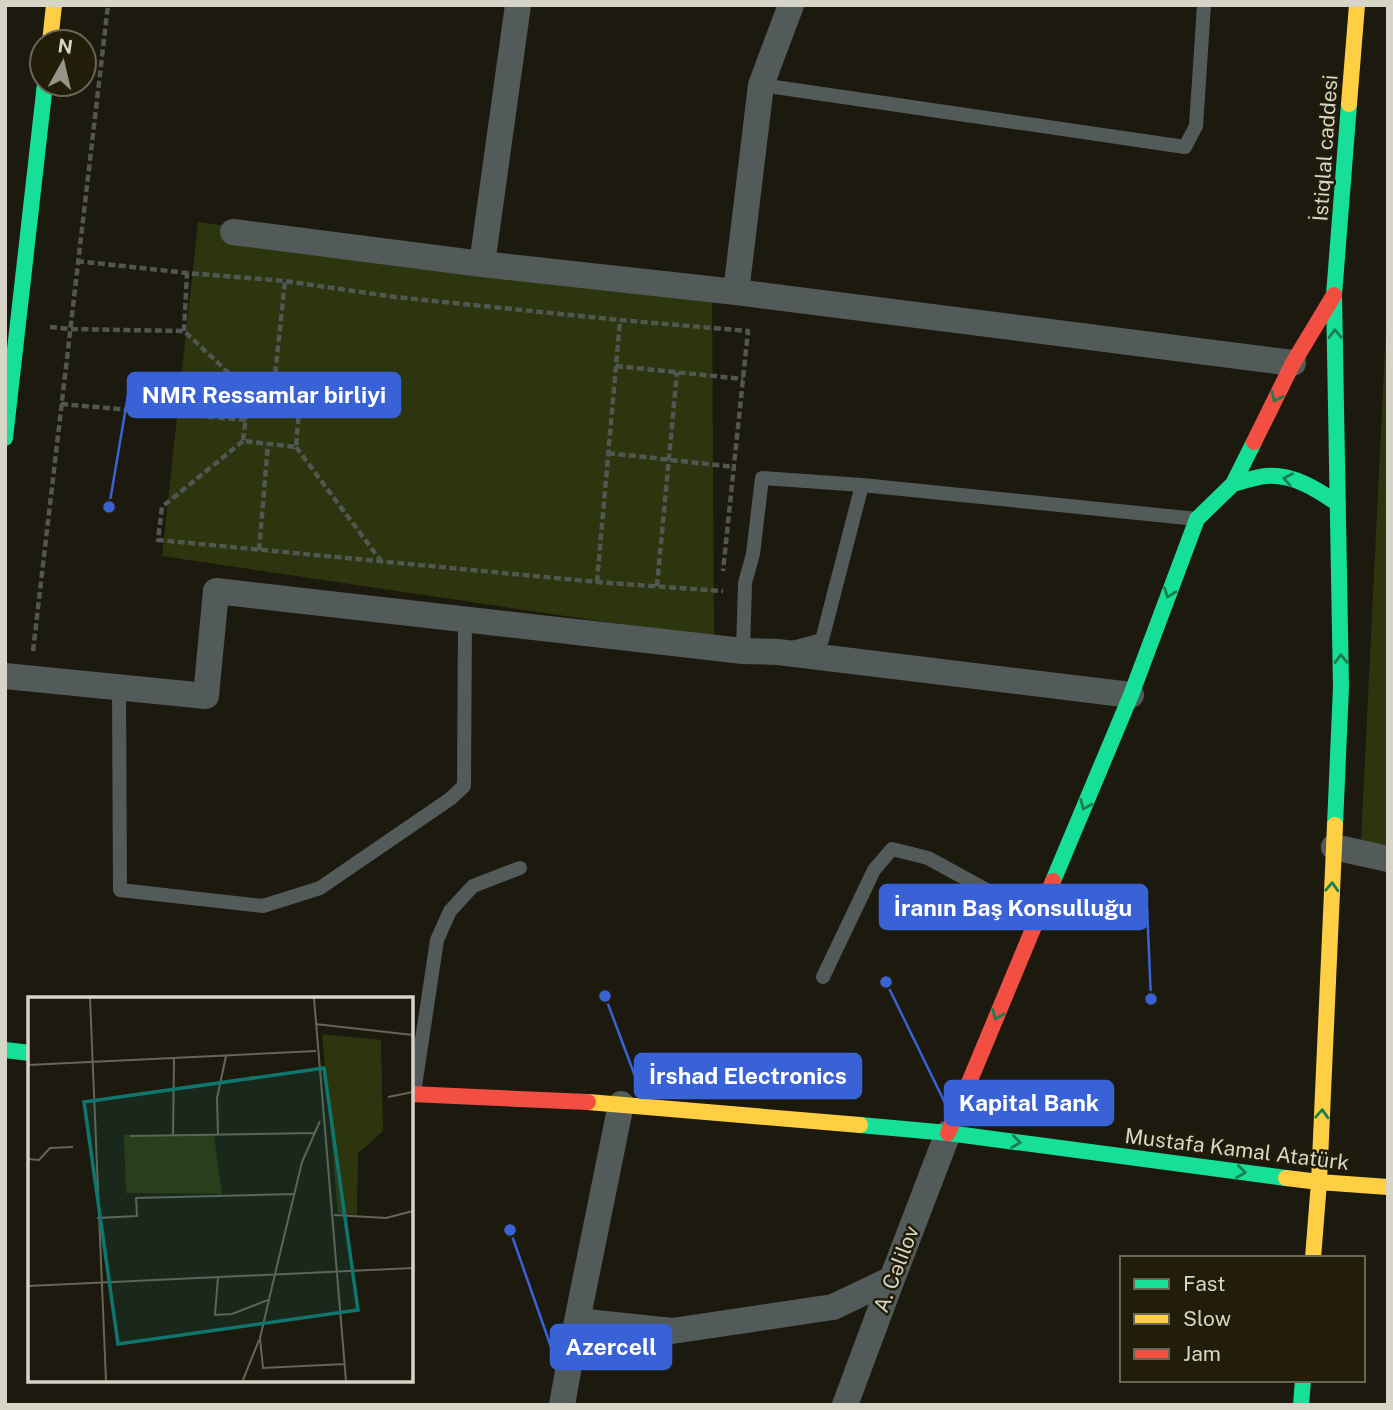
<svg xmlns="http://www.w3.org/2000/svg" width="1393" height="1410" font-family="'Public Sans',sans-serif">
<rect width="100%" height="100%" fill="#1c1a0e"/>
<path fill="#2c350e" d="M198,222L712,291L714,638L162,556Z
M1388,287V847L1361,841Z"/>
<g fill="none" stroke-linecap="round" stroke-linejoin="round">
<path stroke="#515651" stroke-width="4.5" stroke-dasharray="7 3.5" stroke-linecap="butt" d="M77,261L187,273
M50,327L69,329L184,331L249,392L300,398L296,447L243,441L249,392
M184,331L187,273L285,281L395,297L620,320L748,331L723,571
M616,366L743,379
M273,394L285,281
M61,404L246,420
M243,441L162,507L158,540L597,582L723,591
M296,447L381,561
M608,453L735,467
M259,550L268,444
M597,582L620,320
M657,586L677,372
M33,651L108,5"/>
<path stroke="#525b59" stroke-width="14" d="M761,85L1185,147L1196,126L1204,5
M792,648L822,640L862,485
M743,651L745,583L753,554L762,478L862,485L1197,519
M119,687L120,890L263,906L320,888L450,799L464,786L465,618
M823,977L874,870L892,849L928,858L1036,917
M414,1093L437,940L450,911L473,886L520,868"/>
<path stroke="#525b59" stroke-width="26" d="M233,232L482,264L736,292L1293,363
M482,264L518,5
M736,292L761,85L791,5
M5,676L206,696L216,591L743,651L778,652L1131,695
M1334,847L1388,859
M621,1104L577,1321L672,1331L833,1307L892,1279
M562,1405L577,1321
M845,1405L892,1279L948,1133"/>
<path stroke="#16e098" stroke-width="16" d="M5,438L45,84
M1233,484C1244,481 1255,477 1266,476C1293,474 1317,489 1338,504
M1335,825L1341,687L1334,295L1349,104
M1053,881L1131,695L1197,519L1233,484L1254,442
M5,1050L30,1053
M860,1125L948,1133L1286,1178
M1301,1405L1303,1380"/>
<path stroke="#ffcf43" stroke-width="16" d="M50,42L54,5
M1349,104L1357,5
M588,1102L860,1125
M1286,1178L1319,1182L1388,1187
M1313,1258L1319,1182L1335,825"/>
<path stroke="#f24e42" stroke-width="16" d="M1254,442L1293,363L1334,295
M411,1094L588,1102
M948,1133L1053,881"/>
</g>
<defs><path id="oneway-chevron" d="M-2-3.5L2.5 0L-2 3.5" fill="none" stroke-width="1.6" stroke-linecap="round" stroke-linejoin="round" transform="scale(1.75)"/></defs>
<g stroke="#1c7e50">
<use href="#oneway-chevron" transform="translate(1335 334) rotate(-91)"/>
<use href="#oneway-chevron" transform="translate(1276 397) rotate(116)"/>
<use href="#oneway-chevron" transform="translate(1288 479) rotate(-169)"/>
<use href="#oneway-chevron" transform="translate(1169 593) rotate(110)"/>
<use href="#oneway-chevron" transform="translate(1341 659) rotate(-91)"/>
<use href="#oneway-chevron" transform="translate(1085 805) rotate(113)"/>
<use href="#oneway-chevron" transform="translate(1332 887) rotate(-87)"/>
<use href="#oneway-chevron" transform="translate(997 1015) rotate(112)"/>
<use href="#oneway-chevron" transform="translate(1322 1114) rotate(-87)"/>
<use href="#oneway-chevron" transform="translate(1016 1142) rotate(8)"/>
<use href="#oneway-chevron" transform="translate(1241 1172) rotate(8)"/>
</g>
<g text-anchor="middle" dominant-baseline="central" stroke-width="5" stroke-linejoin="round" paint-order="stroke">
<g font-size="21" fill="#d7d4c8" stroke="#221d08">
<text transform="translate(1325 148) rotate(-86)">İstiqlal caddesi</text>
<text transform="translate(1237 1149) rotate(7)">Mustafa Kamal Atatürk</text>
<text transform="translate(896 1269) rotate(-69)">A. Cəlilov</text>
</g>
</g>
<g transform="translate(28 997)">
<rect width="385" height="385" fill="#1c1a0e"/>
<path d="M294,37L353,43L355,134L330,156L329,218L310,216ZM96,138H186L194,197L98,196Z" fill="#2c350e"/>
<path fill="none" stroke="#676458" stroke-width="2" d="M62,1L78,384M286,1L318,384M287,27L385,38M0,68L288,54M360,100L385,95M190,137L189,101L198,59M102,139L287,136M145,139L146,62M0,162L11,163L22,151L45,150M306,218L358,221L385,214M69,221L109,219L108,201L267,197M247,277L232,341L235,371L317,367M247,277L274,165L292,124M190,280L187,318L204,317L240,303M0,289L385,271M215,383L231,343"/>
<path fill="#0f766e" fill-opacity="0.15" stroke="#0f766e" stroke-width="3.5" d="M296,71L330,313L90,347L56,105Z"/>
<rect width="385" height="385" fill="none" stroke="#d7d4c8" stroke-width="3.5"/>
</g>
<path fill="none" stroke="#3962d6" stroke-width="2.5" d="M109 507L128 395M1151 999L1147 907M605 996L635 1076M886 982L945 1103M510 1230L551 1347"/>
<g fill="#3962d6" stroke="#221d08" stroke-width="2.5">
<circle cx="109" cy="507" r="7"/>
<circle cx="1151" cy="999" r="7"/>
<circle cx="605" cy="996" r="7"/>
<circle cx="886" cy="982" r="7"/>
<circle cx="510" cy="1230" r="7"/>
</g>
<g fill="#3962d6" stroke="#3962d6" stroke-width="2.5">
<rect x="128" y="373" width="272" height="44" rx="7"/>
<rect x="880" y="885" width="267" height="44" rx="7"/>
<rect x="635" y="1054" width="226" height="44" rx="7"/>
<rect x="945" y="1081" width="168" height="44" rx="7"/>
<rect x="551" y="1325" width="120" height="44" rx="7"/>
</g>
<g font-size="23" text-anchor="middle" font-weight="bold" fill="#fff">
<text x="264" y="403">NMR Ressamlar birliyi</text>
<text x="1013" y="916">İranın Baş Konsulluğu</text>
<text x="748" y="1084">İrshad Electronics</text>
<text x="1029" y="1111">Kapital Bank</text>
<text x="611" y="1355">Azercell</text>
</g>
<rect width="1393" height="1410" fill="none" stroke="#d7d4c8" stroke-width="14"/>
<rect x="1120" y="1256" width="245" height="126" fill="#221d08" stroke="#6a6655" stroke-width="2"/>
<rect x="1134" y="1279" width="35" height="10" fill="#16e098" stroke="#6a6655" stroke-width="2"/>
<text x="1183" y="1291" font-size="21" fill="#d7d4c8">Fast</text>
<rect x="1134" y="1314" width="35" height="10" fill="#ffcf43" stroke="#6a6655" stroke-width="2"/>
<text x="1183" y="1326" font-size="21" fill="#d7d4c8">Slow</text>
<rect x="1134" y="1349" width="35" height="10" fill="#f24e42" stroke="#6a6655" stroke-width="2"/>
<text x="1183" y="1361" font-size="21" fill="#d7d4c8">Jam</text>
<g transform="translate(63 63) rotate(8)"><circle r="33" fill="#221d08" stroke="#6a6655" stroke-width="2"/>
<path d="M0-5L12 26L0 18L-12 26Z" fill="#969387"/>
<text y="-10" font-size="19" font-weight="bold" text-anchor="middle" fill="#d7d4c8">N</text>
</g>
</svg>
